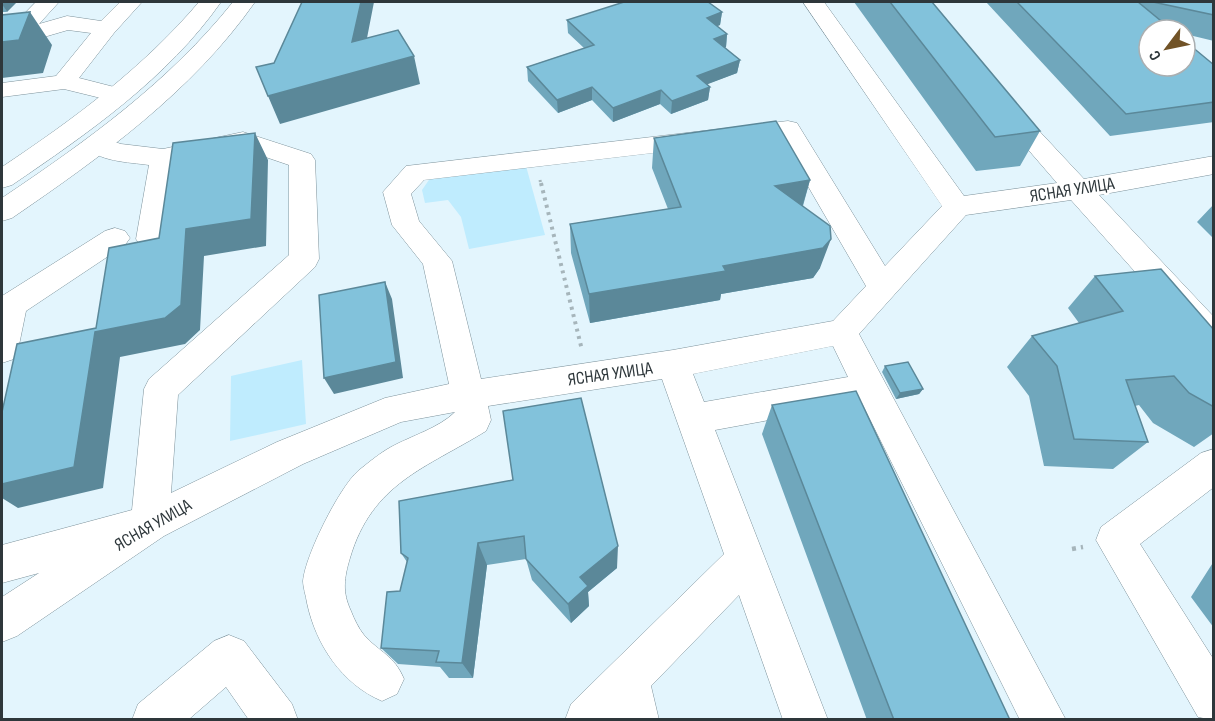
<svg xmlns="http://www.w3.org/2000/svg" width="1215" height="721" font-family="'Sofia Sans Condensed',sans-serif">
<rect width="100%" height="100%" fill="#e3f5fd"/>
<path fill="#bfecfe" d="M526,166L545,235L469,249L461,217L448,200L425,203L422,190L431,177Z
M302,360L306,424L230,441L231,376Z"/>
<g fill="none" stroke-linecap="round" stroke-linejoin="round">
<defs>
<path id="minor" d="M36,2H59L39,24L67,16L101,21L120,2H142L114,33L79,78L126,90L129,95L126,100L117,102L64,89L2,97V83L56,76L91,33L68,30L44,37L2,41V27L12,26Z
M803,2H824L964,196L1057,183L993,109L996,104L1005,101L1014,104L1084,179L1214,156V174L1099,195L1214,317V352L1203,348L1071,200L966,215L859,334L1066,720H1020L862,403L715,430L828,720H783L739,595L651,686L659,720H565L571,704L724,554L662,379L488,406L491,420L486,431C426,468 372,483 350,558C344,578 342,592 351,611C354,619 359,629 364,635C380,653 394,655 404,679L397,694L382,701C342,684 316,645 307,603C306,596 303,587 303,581C305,556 339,488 358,471C368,463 380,453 391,447C411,436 439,428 455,412L401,422L303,464L164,536L17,636L2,642V597L39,573L2,583V545L132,510L144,389L149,379L289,255V165L242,149L175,164L166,239L161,246L151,249L141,246L136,239L149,165C129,162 96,162 84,144L88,138L97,136L121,144L163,149L243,132L311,154L315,160L319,259L315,267L178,395L171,493L277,442L385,398L449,384L423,264L392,225L383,192L406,166L788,121L797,123L885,266L942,206ZM780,138L866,286L833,321L673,350L481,379L452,261L419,221L411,194L424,180ZM833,346L848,377L704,402L693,374Z
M115,228L125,231L130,238L125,245L26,311L18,350L14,359L2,363V296L105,231Z
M1214,449V487L1140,544L1214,660V720L1198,717L1096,540L1101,527L1201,453Z
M229,635L244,641L292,704L298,720H249L226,687L188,720H132L138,704L214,641Z"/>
<path id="major" d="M199,2H221C168,78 87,134 12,185L2,188V167C74,119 143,68 199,2Z
M233,2H255C192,92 101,157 12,218L2,221V198C87,141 169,82 233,2Z"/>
</defs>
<use href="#minor" stroke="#7d929b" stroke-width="1"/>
<use href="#major" stroke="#7d929b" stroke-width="1"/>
<path stroke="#a6b5bb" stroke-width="3" stroke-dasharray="2 3" stroke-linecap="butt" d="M540,180L541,185"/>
<path stroke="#a6b5bb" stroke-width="4" stroke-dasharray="3 4.5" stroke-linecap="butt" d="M541,183L582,350"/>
<path stroke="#a6b5bb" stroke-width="4.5" stroke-dasharray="4 5" stroke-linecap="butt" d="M1072,549L1083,547"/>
<use href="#minor" fill="#fff" fill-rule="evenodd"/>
<use href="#major" fill="#fff" fill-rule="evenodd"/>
</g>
<path fill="#70a7bc" d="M2,2L7,12H2Z
M854,2H932L1040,131L1020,166L976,171Z
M986,2H1214V41L1185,34V30H1149L1214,65V122L1110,136Z
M722,12L720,25L717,26L727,34L726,47L725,48L740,60L737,73L707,84L710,87L708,100L671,114L660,104L613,122L592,100L558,113L528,81L527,67L584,48L568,33L567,20Z
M654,138L810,180L803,206L820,268L813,278L721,294L720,300L590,323L571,253L570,224L668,209L652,168Z
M1214,204V239L1197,222Z
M1095,276L1214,330V433L1194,447L1153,423L1139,405L1135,406L1148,442L1113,469L1044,466L1029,396L1007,367L1032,336L1079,323L1068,308Z
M885,366L923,389L919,394L896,399L882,372Z
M772,405L1010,720H867L762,434Z
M513,480L617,568L588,592L589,606L571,623L532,580L526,559L487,565L473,678H449L440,667L398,664L381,648L400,591L407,562L401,553Z
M1214,561V628L1191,597Z"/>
<path fill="#5b8899" d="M2,2H17L7,12L2,4Z
M361,2H374L361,69L352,42Z
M30,12L52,45L43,73L2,78V42Z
M722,12L720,25L705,31L707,18Z
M727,34L726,47L712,52L714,39Z
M414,56L420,84L280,124L268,96Z
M740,60L737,73L695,89L697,76Z
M592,87V100L558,113L557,100Z
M710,87L708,100L671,114L672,101Z
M661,90L660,104L613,122V108Z
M255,133L268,160L266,246L204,256L200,330L185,344L120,357L103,488L18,508L2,498V484L95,332Z
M810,180L801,211L775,186Z
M831,239L820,268L813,278L721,294L720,300L590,323L589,294L723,266Z
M385,282L392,299L403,378L334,394L324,378Z
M923,389L919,394L896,399L900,393Z
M478,543L487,565L473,678L462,663Z
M618,546L617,568L588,592L589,606L571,623L568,604L580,577Z"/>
<path fill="#82c2db" stroke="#5b8899" stroke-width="1.5" d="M302,2H361L352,42L398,30L414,56L268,96L256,67L274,63Z
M624,2H708L722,12L707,18L727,34L714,39L740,60L697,76L710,87L672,101L661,90L613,108L592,87L557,100L527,67L594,45L567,20Z
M890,2H932L1040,131L995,137Z
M1017,2H1138L1172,30H1149V66H1185V41L1214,65V102L1126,114Z
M1153,2H1214V15Z
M30,12L19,40L2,42V15Z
M776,121L810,180L775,186L830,226L831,239L823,248L723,266L726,271L589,294L570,224L681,207L654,138Z
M255,133L251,219L186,229L181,305L165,318L95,332L74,467L2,484V412L17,344L96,328L109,248L159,238L173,143Z
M1161,269L1214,330V407L1189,393L1174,376L1126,380L1148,442L1074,439L1057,366L1032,336L1123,311L1095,276Z
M385,282L396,362L324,378L319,295Z
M908,362L923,389L900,393L885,366Z
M856,391L1010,720H894L772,405Z
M581,398L618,546L580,577L588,586L568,604L526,559L524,536L478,543L462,663L436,662L439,651L381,648L387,592L400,591L408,558L401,553L399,501L513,480L503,411Z"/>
<g text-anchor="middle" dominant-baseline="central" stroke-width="5" stroke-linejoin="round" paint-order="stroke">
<g font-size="18" fill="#2e373b" stroke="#fff">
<text transform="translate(1072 190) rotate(-9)">ЯСНАЯ УЛИЦА</text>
<text transform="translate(610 374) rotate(-8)">ЯСНАЯ УЛИЦА</text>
<text transform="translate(153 525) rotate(-30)">ЯСНАЯ УЛИЦА</text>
</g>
</g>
<rect width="1215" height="721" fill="none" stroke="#2e373b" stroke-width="6"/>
<g transform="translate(1167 48) rotate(238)"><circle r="28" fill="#ffffff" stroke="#abafb1" stroke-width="1.5"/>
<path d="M0-4.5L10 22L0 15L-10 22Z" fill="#715327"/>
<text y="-9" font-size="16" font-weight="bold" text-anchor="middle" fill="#2e373b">С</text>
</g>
</svg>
